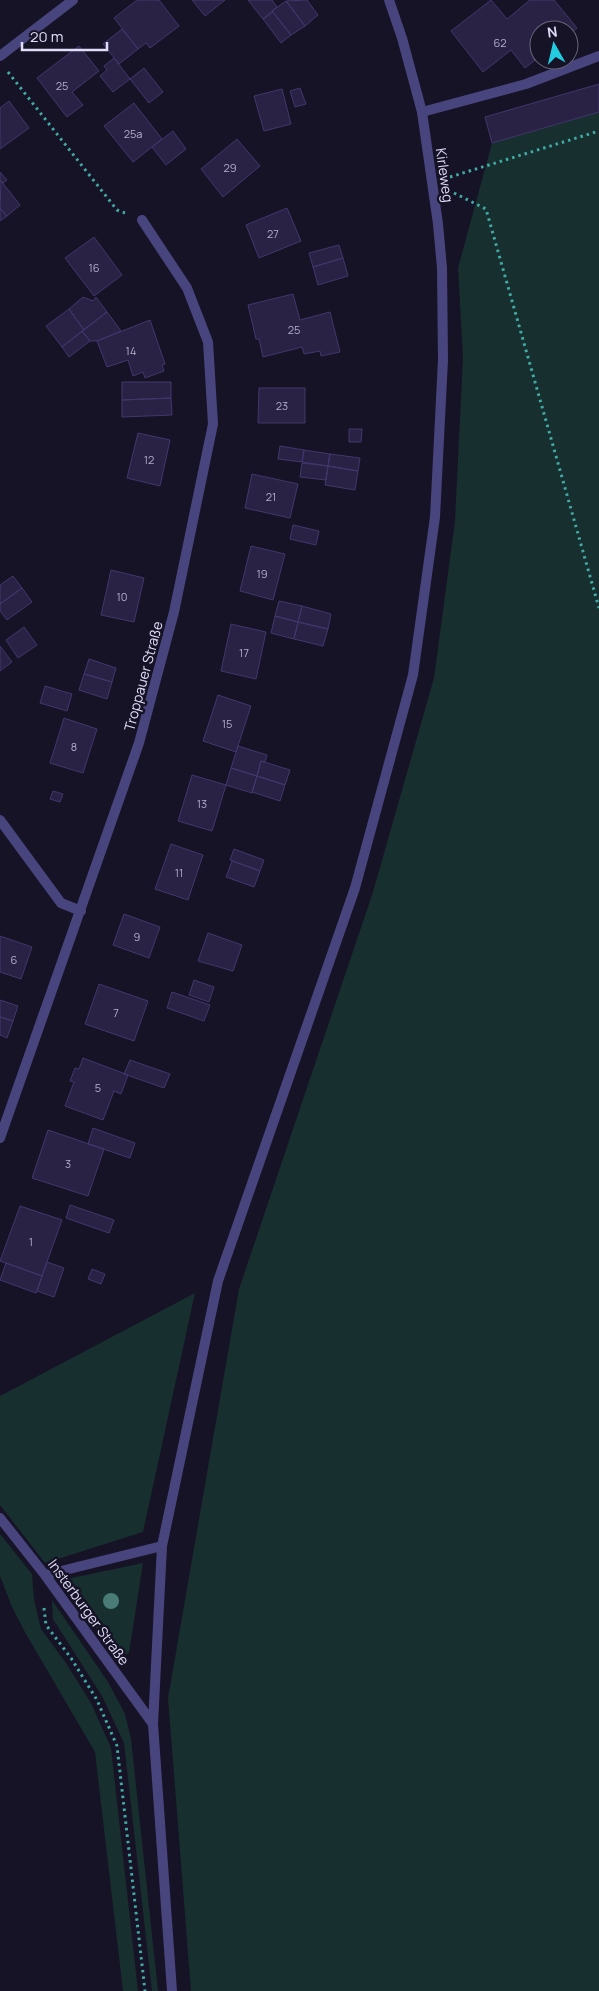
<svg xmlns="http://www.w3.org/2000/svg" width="599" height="1991" font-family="Manrope,sans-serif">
<rect width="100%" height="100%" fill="#171326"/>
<path fill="#172f2e" d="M599,112V1991H191L168,1698L239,1289L373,892L434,678L455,521L463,358L458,268L492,143Z
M195,1293L143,1532L45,1563L0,1505V1396Z
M0,1534L32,1574L34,1600L41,1629L66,1663L91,1703L111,1748L138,1991H123L95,1752L26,1634L12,1607L0,1576Z
M143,1563L129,1653L117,1658L62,1580Z
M52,1600L108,1682L125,1714L131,1739L158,1991H152L124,1743L102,1696L53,1619Z"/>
<path fill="#292244" stroke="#42376d" d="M137,0H159L179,26L150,48L146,43L138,49L114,18Z
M192,0H225L205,16Z
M248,0H272L277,7L263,19Z
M307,0L318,15L305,26L286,1Z
M491,0L507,19L530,0H554L577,28L569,34V30H539V57L525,68L511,50L483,72L451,31Z
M286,1L305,26L291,35L272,11Z
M273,12L291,35L281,43L263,19Z
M122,29L138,49L119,64L103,44Z
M79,46L99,71L72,92L83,105L67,117L37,78Z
M114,58L130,79L113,92L100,76L107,70L104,66Z
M144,68L163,92L149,103L130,79Z
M599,84V112L492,143L485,117Z
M300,88L306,104L295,107L290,91Z
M282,89L291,124L264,131L254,96Z
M9,101L29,128L0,149V108Z
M134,103L162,139L133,162L104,126Z
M173,131L186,149L166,165L152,147Z
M237,139L260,166L223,197L201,169Z
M0,172L7,180L3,183L1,181L0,182Z
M1,181L20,205L7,216L0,208Z
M0,208L7,216L0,221Z
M287,208L301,241L259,258L246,225Z
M94,237L122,275L94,296L65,258Z
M339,245L343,258L313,267L309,253Z
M343,258L348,276L318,285L313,267Z
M293,294L300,320L330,312L340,352L321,356L320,351L304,354L302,347L263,357L259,339H256L248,305Z
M83,297L93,301L96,297L107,312L84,330L69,309Z
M69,309L84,330L62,347L46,326Z
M107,312L121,331L97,341H90L82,331Z
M150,320L165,364L162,365L164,371L145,378L143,372L133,376L128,360L107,367L97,341Z
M82,331L90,341L69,357L62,347Z
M122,382H171V398L122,400Z
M259,388H305V423H258Z
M171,398L172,415L122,417V400Z
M349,429H362L361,442H349Z
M138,433L170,440L160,486L127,478Z
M280,446L304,450L302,462L278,459Z
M304,450L330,454L328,466L302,462Z
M330,454L360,458L358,471L328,466Z
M302,463L328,466L326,480L300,477Z
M328,466L358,471L355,490L325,485Z
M252,474L298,484L290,518L245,508Z
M293,525L319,531L316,545L290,539Z
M251,546L285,554L273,600L240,591Z
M111,570L144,578L134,622L101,615Z
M13,576L22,588L0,604V585Z
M22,588L32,602L7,620L0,611V604Z
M279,601L302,606L298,622L275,616Z
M302,606L331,614L328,629L298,622Z
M275,616L298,622L294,639L271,633Z
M298,622L328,629L323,646L294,639Z
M231,624L266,632L256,679L221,671Z
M24,627L37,645L18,658L6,640Z
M0,646L12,662L0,671Z
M89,659L116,668L112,682L84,674Z
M84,674L112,682L107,699L79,690Z
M45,686L72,694L67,711L40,703Z
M218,695L251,706L236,752L203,741Z
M64,718L97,729L83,773L50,763Z
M238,746L267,755L265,762L261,761L257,776L231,768Z
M261,761L290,770L285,785L257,776Z
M231,768L257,776L252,793L226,785Z
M192,775L226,785L212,831L178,821Z
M257,776L285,785L280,801L252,792Z
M53,791L63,794L60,802L50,799Z
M171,844L203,855L188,900L155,889Z
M234,849L264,860L260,871L230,860Z
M232,861L260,871L254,887L226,877Z
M124,914L160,927L149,958L113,945Z
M208,933L242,945L233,971L198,961Z
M0,936L32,947L21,979L0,972Z
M194,980L214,987L209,1002L189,995Z
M99,984L148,1001L134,1041L85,1024Z
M172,992L210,1005L204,1021L167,1008Z
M0,1000L18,1006L13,1021L0,1017Z
M0,1017L13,1021L7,1038L0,1035Z
M83,1058L128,1075L121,1094L114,1091L103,1120L65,1106L74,1082L70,1081L75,1068L79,1069Z
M130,1060L170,1074L164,1088L124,1074Z
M93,1128L135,1143L130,1158L88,1144Z
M48,1130L104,1149L88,1196L32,1178Z
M70,1205L114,1220L109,1233L66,1218Z
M20,1206L62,1220L42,1276L0,1261Z
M47,1262L64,1268L54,1297L37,1291Z
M6,1263L42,1276L36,1293L0,1280Z
M92,1269L105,1274L101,1284L88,1279Z"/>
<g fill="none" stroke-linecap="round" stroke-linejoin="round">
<path stroke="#41aaa5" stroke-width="3" stroke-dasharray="2.5 4" stroke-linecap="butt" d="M8,72L117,210L125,213
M450,177L599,131
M454,193L486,209L599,608
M44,1608L46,1625L71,1658L97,1700L117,1746L145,1991"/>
<path stroke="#48457e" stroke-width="10" d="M422,112L526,84L599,56"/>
<path stroke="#48457e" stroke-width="10" d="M0,56L73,0
M0,820L61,903L81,911
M0,1138L139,743L174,612L213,424L208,342L187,288L142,220
M0,1518L45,1575L153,1724
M45,1575L162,1546"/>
<path stroke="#48457e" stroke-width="10" d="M172,1991L153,1724L162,1546L218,1281L355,888L413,675L435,517L443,360L442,268L438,224L422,112L402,38L389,0"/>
</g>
<circle fill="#497c77" cx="111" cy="1601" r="8"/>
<g text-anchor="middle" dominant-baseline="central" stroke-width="5" stroke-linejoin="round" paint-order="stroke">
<g font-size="11" fill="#b2aecc">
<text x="500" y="42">62</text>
<text x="62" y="85">25</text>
<text x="133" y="133">25a</text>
<text x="230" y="167">29</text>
<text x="273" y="233">27</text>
<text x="94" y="267">16</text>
<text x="294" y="329">25</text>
<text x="131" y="350">14</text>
<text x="282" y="405">23</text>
<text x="149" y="459">12</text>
<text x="271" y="496">21</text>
<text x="262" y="573">19</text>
<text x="122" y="596">10</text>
<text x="244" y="652">17</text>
<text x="227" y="723">15</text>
<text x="74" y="746">8</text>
<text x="202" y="803">13</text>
<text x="179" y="872">11</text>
<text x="137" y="936">9</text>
<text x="14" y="959">6</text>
<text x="116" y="1012">7</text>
<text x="98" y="1087">5</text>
<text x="68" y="1163">3</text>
<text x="31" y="1241">1</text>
</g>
<g font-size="14" fill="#e0ddfa" stroke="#171326">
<text transform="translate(445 175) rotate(82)">Kirleweg</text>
<text transform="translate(143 676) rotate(-75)">Troppauer Straße</text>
<text transform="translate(89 1612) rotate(54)">Insterburger Straße</text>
</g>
</g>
<g transform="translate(554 45) rotate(352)"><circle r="24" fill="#171326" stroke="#67647b"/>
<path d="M0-4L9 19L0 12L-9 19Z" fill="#23cbe0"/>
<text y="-8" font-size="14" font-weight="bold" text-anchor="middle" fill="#e0ddfa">N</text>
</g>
<path d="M22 42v8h85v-8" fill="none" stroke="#e0ddfa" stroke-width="2.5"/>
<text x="30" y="42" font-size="15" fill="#e0ddfa" stroke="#171326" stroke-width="4" paint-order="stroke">20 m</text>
</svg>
